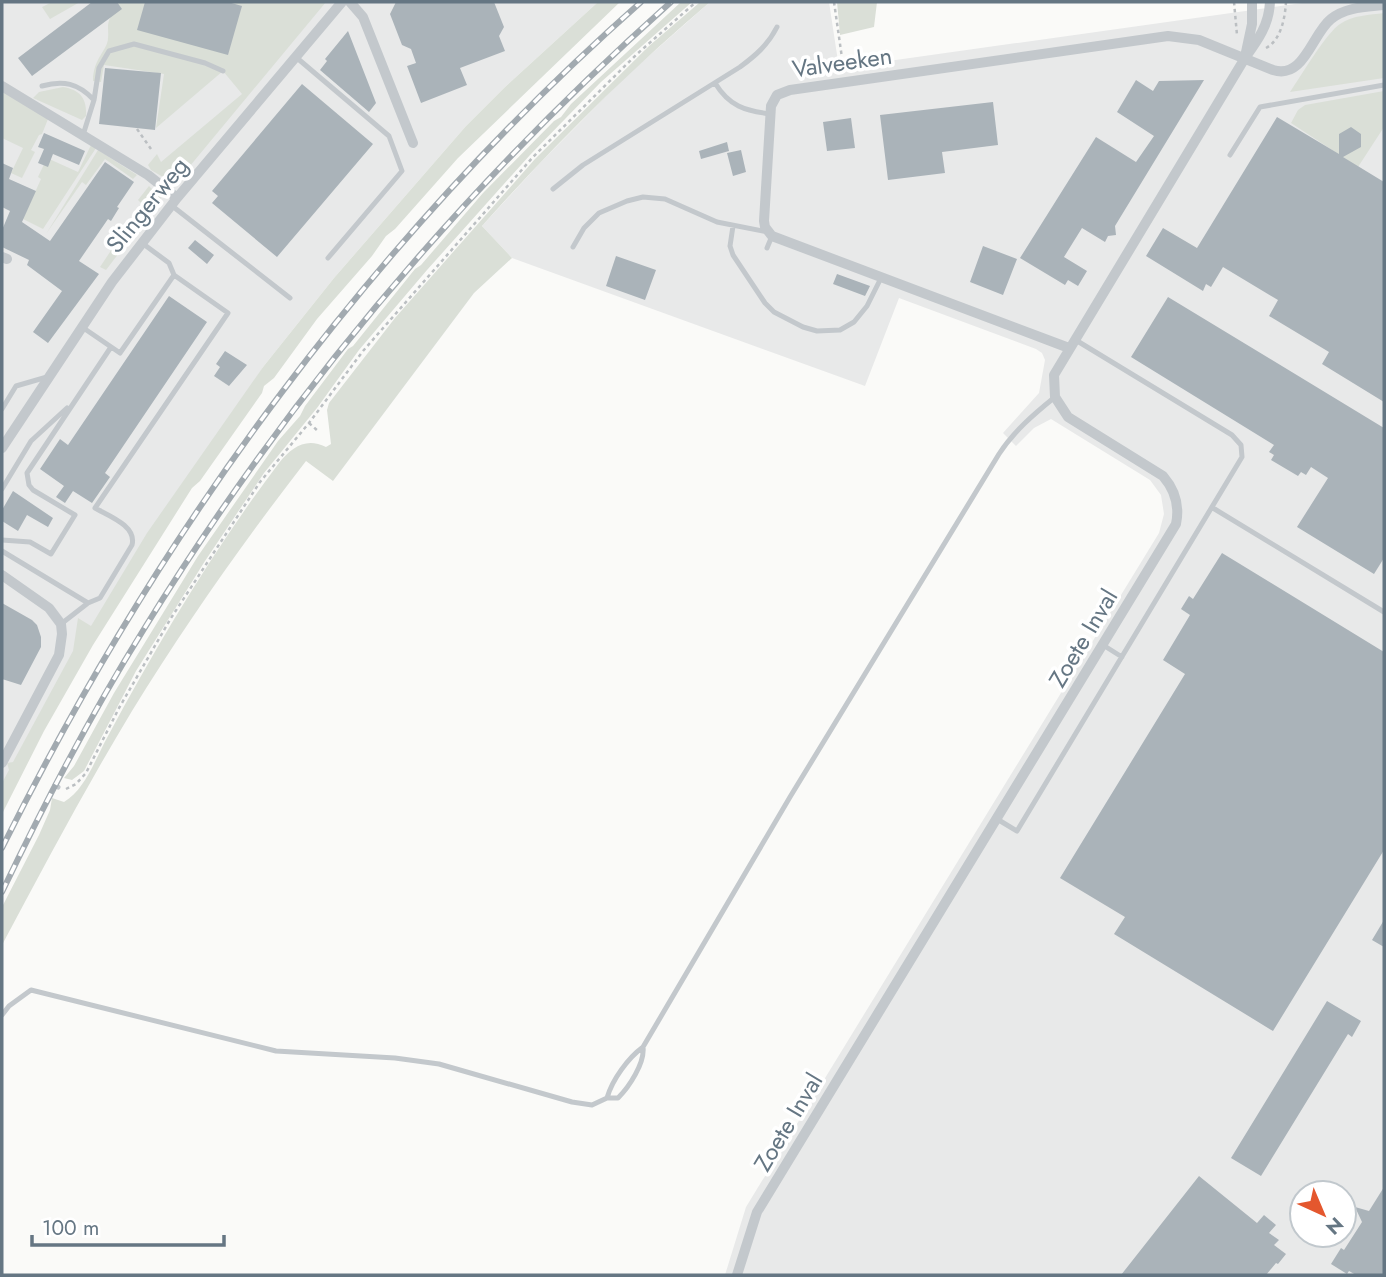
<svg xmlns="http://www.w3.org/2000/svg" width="1386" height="1277" font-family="Jost,sans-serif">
<rect width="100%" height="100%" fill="#fafaf8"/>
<path fill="#e8e9e9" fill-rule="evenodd" d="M2,2H598L504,88L466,126L334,278L263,367L2,791Z
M710,2H829L839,68L1309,2H1384V1275H725L746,1207L1159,533L1164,514L1161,495L1150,480L1051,419L1034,428L1016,446L1003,433L1039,393L1045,360L1042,353L1036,349L899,298L865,386L512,258L482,226L540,163L624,78ZM1302,1193H1344V1235H1302Z"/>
<path fill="#dadfd7" d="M52,2H80L50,19L42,7Z
M100,2H326L175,184L151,170L148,165L157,154L161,162L242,94L223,71L156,128L164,74L104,65L101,82L93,81C93,58 108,50 108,38C109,29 106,25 111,16Z
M598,2H620L458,158L395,229L386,236L372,256L317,319L274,378L264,386L262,393L200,481L192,488L93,645L44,731L2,814V783L9,770L7,763L13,762L73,651L78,618L91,626L147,533L263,367L334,278L466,126L504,88Z
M681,2H692L601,82L530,155L427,270L359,350L317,408L264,473L205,561L136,671L84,771L72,780L64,778L74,766L114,693L198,556L278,441L300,416L305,406L348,349L353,346L415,269L421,265L483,193L554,121L561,117L571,104Z
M710,2C629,71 553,146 482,226L512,258L474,293L333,481L306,461C244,541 185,625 132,711C86,787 44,866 2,945V907L39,835L50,810L52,798L64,802C86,789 96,757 108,736C159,641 214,549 279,463C292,447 306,437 326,447L331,444L327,410L329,403L395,318L535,159L649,46L699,3Z
M837,2H877L874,27L840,35Z
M1384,13V78L1290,92C1301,76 1327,32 1340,24C1353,15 1370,15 1384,13Z
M63,87C81,90 87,99 86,116L82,120L33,98L39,92Z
M2,90L48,119L42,134L39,135L31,150L35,152L22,178L11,173L23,148L2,138Z
M1384,91V127L1358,167L1291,123L1298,110L1305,105Z
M91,145L96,148L43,229L23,219L41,179L38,177L47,158L78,172Z
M98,150L137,175L133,179L105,159L86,185L82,182L46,234Z
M149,186L161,198L106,270L100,267L142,204L138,200Z"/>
<path fill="#aab3b9" d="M92,2H117L122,9L32,76L18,58Z
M145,2H228L242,6L228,55L137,30Z
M396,2H494L504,27L499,36L505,51L460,68L467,85L421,103L407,66L416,63L411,49L402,45L390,14Z
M348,31L376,103L369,112L320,70L327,61L325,59Z
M105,68L161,73L155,130L99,124Z
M1136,80L1153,91L1159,81L1204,80L1115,226L1116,235L1108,236L1105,242L1082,228L1064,257L1087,271L1078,286L1068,280L1065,285L1020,258L1096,137L1136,162L1154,136L1117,112Z
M302,84L373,144L277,257L212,203L218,196L212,191Z
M993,102L998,145L942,152L945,173L888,180L880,115Z
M1277,117L1339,154V134L1351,127L1361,134V147L1343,157L1384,182V402L1322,364L1329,352L1269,316L1278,300L1223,267L1211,287L1206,284L1203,291L1146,256L1163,228L1197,248Z
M851,118L855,148L827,151L823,122Z
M44,133L85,151L79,165L53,154L48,167L38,163L44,149L38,147Z
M727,142L729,151L701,159L699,151Z
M741,150L746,172L733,176L727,153Z
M105,162L134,182L117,207L119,208L111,221L108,219L79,261L99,274L48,343L33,332L62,291L27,265L29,260L2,247V230L10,211L2,207V163L13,168L9,179L36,191L22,222L50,241Z
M195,240L214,255L207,264L188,248Z
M983,246L1017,259L1003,295L970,282Z
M616,256L656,270L645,300L606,286Z
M837,274L870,286L865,296L833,284Z
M169,296L207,322L105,473L110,477L92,503L73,491L65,503L56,497L64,486L40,469L60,439L68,445Z
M1168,297L1384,428V558L1374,574L1297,527L1328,478L1311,467L1306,475L1301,472L1298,476L1271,460L1274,455L1269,452L1274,445L1131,357Z
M225,351L247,365L229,386L214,376L220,367L216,364Z
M13,491L53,518L48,527L27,515L18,531L2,521V510Z
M1222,553L1384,652V850L1273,1031L1114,934L1125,917L1060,878L1185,674L1163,660L1190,615L1181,609L1189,596L1193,599Z
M2,603L32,620L37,625L41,637V647L21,685L2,679Z
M1384,920V947L1372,940Z
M1327,1001L1361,1021L1352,1037L1348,1034L1261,1176L1231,1158Z
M1199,1176L1257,1223L1264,1215L1276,1225L1269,1233L1279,1240L1274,1245L1286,1254L1278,1264L1276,1263L1266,1275H1121Z
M1384,1187V1275H1356L1349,1271L1347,1274L1331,1264L1341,1248L1344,1250L1362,1222L1355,1207L1369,1211Z"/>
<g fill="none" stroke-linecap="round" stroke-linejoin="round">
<path stroke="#bbbfc2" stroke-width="2.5" stroke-dasharray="3.5 3.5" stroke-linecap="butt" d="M834,2L844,72
M1234,2L1237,35
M1266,48C1281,40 1285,18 1286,2
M137,129L151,149
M309,423L319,432
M66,789L76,784L86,773L119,708L171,618L260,482L309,423L363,351L533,157L637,54L696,2"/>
<path stroke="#c3c8cc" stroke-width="5" d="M297,58L389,136L402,171L328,258
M715,83C729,106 745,111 771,114
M42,86C63,80 78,83 94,100L83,135
M94,100L99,68L109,51L134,44L205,63L223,71
M1230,155L1260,107L1384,85
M553,189L583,165L740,67C755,56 768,45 777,27
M171,205L290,298
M733,226L730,246L733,255L765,303L774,312L803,327L817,331L840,330L854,322L867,306L881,278
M573,247L584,228L599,213L627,201L643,197L665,199L717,222L768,232
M767,248L772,236
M82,327L120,353L174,275
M2,409L16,386L47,377
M2,489L31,441L67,408
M1213,508L1384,612
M2,540L30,542L51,554L75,515L33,490L29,485L27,473L111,347
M2,551L88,603
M61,624L88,603L100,598L132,545C137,526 109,516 95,508L228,313L174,275L169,263L142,243
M1103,645L1122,657
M55,785L58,787
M997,819L1017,831L1242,457L1241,445L1232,435L1074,339
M2,1015L9,1006L31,990L276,1051L395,1058L439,1064L572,1102L592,1105L607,1098C612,1080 628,1058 643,1047L790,797L999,454C1014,431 1034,414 1055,397
M607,1098H618C629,1087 645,1063 643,1047"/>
<path stroke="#c3c8cc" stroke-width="10" d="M350,2L363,17L413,143
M1246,52L1252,24V2
M2,86L148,175L177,198
M2,257L7,259
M1069,348L772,236L765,227L764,221L771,106L777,95L790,90L1168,36L1199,40L1273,70C1304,80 1312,34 1331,19C1346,7 1366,7 1384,5
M2,448L112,282L177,198L342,2
M2,575L49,608L61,624L62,634L59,655L2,763
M737,1275L757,1212L1176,524C1180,505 1175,490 1163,476L1068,417L1055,397L1054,375L1245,58C1258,40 1269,25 1270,2"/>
<defs>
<path id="rail" d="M2,848C160,529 374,238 641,2
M2,892C45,802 91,714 144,629C288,395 466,185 671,2"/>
</defs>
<use href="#rail" stroke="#a2aab0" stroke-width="6"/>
<use href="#rail" stroke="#fff" stroke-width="3.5" stroke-dasharray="10" stroke-linecap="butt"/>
</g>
<g text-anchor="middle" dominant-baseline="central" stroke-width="7" stroke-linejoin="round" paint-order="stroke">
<g font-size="24" fill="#657683" stroke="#fff">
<text transform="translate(842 62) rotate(-8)">Valveeken</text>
<text transform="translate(147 205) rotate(-51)">Slingerweg</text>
<text transform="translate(1083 638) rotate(-59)">Zoete Inval</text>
<text transform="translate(788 1122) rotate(-59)">Zoete Inval</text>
</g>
</g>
<rect width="1386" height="1277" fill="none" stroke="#657683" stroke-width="7"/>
<g transform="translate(1323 1214) rotate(136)"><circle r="33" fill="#ffffff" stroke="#c1c8cd" stroke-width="2"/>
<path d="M0-5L12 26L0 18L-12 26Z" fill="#e4572e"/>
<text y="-10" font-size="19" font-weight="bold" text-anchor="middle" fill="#657683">N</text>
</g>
<path d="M32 1235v10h192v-10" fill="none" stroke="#657683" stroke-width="3.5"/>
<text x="42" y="1235" font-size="21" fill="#657683" stroke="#ffffff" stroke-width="5" paint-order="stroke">100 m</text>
</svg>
